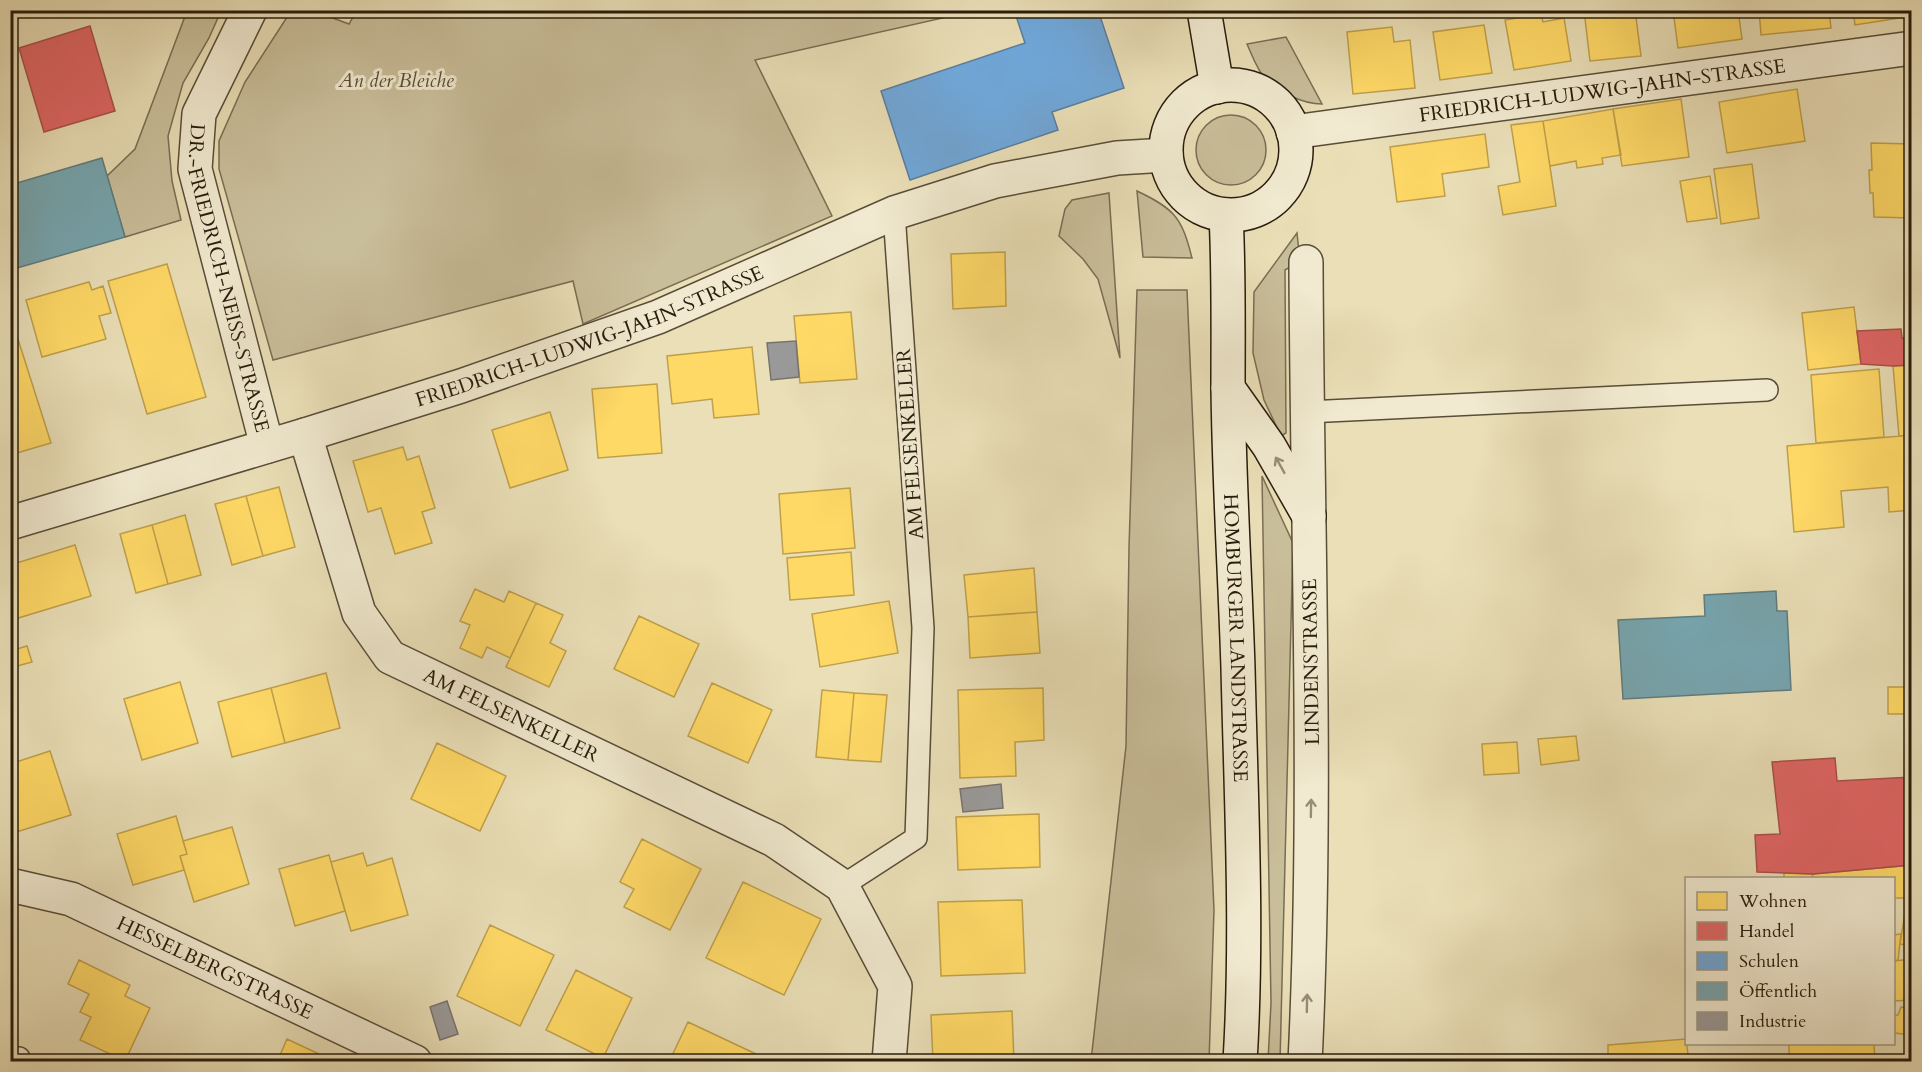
<svg xmlns="http://www.w3.org/2000/svg" width="1922" height="1072" font-family="Cardo,serif">
<rect width="100%" height="100%" fill="#eadfb7"/>
<filter id="stains"><feTurbulence type="fractalNoise" baseFrequency=".00333" numOctaves="4"/><feColorMatrix values="0 0 0 0 .2 0 0 0 0 .09 0 0 0 0 .02 0 0 0 .5 -.17"/></filter>
<radialGradient id="worn" r=".72"><stop offset=".6" stop-color="#630" stop-opacity="0"/><stop offset="1" stop-color="#630" stop-opacity=".3"/></radialGradient>
<path fill="#c9be9a" stroke="#796d54" stroke-width="1.5" d="M357,10H974V11L755,60L832,216L583,324L573,281L273,360L219,169V141L245,82L291,11H314L349,24Z
M187,11H221L209,38L183,83L168,136L172,181L181,220L125,237L107,176L135,149Z
M1286,37L1322,104C1302,104 1279,92 1265,78C1257,70 1252,55 1247,44Z
M1196 150a35 35 0 1 1 70 0a35 35 0 1 1-70 0Z
M1137,191C1175,209 1182,218 1192,258L1143,257Z
M1109,193L1120,358L1098,279L1083,259L1059,236L1065,209L1072,200Z
M1297,233L1300,261L1285,270L1286,433L1281,436L1264,400L1253,353L1254,292Z
M1137,290H1187L1214,910L1209,1061H1091L1126,746L1129,548Z
M1262,476L1293,543L1280,1062L1268,1061L1271,1003Z"/>
<path fill="#ffd966" stroke="#bfa04b" stroke-width="1.5" d="M1584,10H1635L1641,56L1590,61Z
M1673,10H1738L1742,39L1678,48Z
M1759,10H1829L1831,28L1761,35Z
M1853,10H1912V16L1855,25Z
M1541,14L1543,22L1564,18L1571,61L1514,70L1505,20Z
M1484,25L1492,73L1440,80L1433,32Z
M1392,27L1394,42L1410,40L1415,88L1353,94L1347,32Z
M1797,89L1805,141L1727,153L1719,102Z
M1681,99L1689,157L1622,166L1613,109Z
M1613,109L1621,155L1602,158L1603,164L1577,168L1576,161L1550,166L1543,121Z
M1543,121L1556,206L1503,215L1498,186L1520,182L1511,125Z
M1485,134L1489,167L1442,174L1445,196L1397,202L1390,147Z
M1871,143L1912,144V218L1874,217L1873,193H1870L1869,170H1872Z
M1752,164L1759,218L1721,224L1714,169Z
M1710,176L1717,218L1687,222L1680,181Z
M1005,252L1006,306L953,309L951,254Z
M167,264L206,397L147,414L108,281Z
M89,282L92,290L103,286L111,313L99,316L106,339L42,357L26,300Z
M1854,307L1861,364L1808,370L1802,313Z
M851,312L857,379L800,383L794,316Z
M10,314L51,443L10,455Z
M752,347L759,414L714,418L712,399L672,404L667,356Z
M1912,365V435L1899,436L1893,366Z
M1879,369L1884,437L1816,443L1811,375Z
M657,384L662,453L598,458L592,389Z
M550,412L568,470L510,488L492,430Z
M1912,435V510L1889,512L1888,487L1841,491L1844,527L1794,532L1787,446Z
M403,447L407,460L419,456L435,508L422,512L432,543L395,554L381,508L368,512L353,461Z
M279,487L295,547L263,556L246,496Z
M850,488L855,548L783,554L779,494Z
M246,496L263,556L232,565L215,504Z
M185,515L201,575L168,584L152,525Z
M152,525L168,584L136,593L120,534Z
M75,545L91,596L15,619L10,604V565Z
M851,552L854,595L790,600L787,558Z
M1034,568L1037,612L968,617L964,575Z
M475,589L504,602L509,591L536,603L510,658L487,647L482,658L460,648L470,625L460,621Z
M889,601L898,653L820,667L812,614Z
M536,603L563,615L550,643L566,651L549,687L506,667Z
M1037,612L1040,653L970,658L968,617Z
M639,616L699,644L674,697L614,669Z
M27,646L32,662L10,668V651Z
M326,673L340,728L285,743L271,688Z
M180,682L198,743L142,760L124,699Z
M712,683L772,710L748,763L688,736Z
M1888,687H1912V714H1888Z
M271,688L285,743L232,757L218,702Z
M1043,688L1044,740L1015,742L1016,776L960,778L958,690Z
M822,690L854,693L848,760L816,757Z
M854,693L887,695L881,762L848,760Z
M1576,736L1579,760L1541,765L1538,739Z
M1517,742L1519,773L1484,775L1482,744Z
M437,743L506,776L480,831L411,799Z
M50,751L71,815L10,834V764Z
M1039,814L1040,867L958,870L956,817Z
M176,816L187,854L180,856L184,870L133,885L117,834Z
M232,827L249,884L194,902L180,856L187,854L183,841Z
M642,839L701,869L670,930L624,907L634,889L620,882Z
M363,853L367,866L392,858L408,915L351,931L331,862Z
M329,855L345,911L295,926L279,869Z
M1912,865V898H1894V878H1812L1813,874Z
M1784,873L1813,874L1812,878H1784Z
M743,882L821,919L784,995L706,958Z
M1022,900L1025,973L941,976L938,902Z
M1906,907L1912,908V946L1900,944Z
M490,925L554,955L520,1026L457,996Z
M1901,934L1898,960L1894,961V935Z
M1912,959V1000L1894,1001V961Z
M79,960L130,985L125,996L150,1008L125,1061L80,1040L91,1017L80,1012L89,994L68,984Z
M576,970L632,998L603,1058L546,1030Z
M1901,1007L1912,1008V1035L1894,1033V1015H1898Z
M1012,1011L1014,1062H933L931,1015Z
M688,1022L756,1054L753,1062H669Z
M287,1039L336,1062H277Z
M1686,1039L1689,1062H1608V1045Z
M1789,1044H1874L1875,1062H1789Z"/>
<path fill="#e06666" stroke="#a9504b" stroke-width="1.5" d="M90,26L115,111L44,132L19,48Z
M1901,329L1902,338H1912V365L1893,366L1861,364L1857,331Z
M1835,758L1837,781L1912,777V865L1813,874L1757,872L1755,835L1780,834L1772,762Z"/>
<path fill="#6fa8dc" stroke="#5a7e9e" stroke-width="1.5" d="M1032,10H1098L1124,88L1052,112L1058,130L910,180L881,91L1025,43L1016,16Z"/>
<path fill="#76a5af" stroke="#5f7c7e" stroke-width="1.5" d="M102,158L125,237L10,270V185Z
M1776,591L1777,611H1787L1791,690L1623,699L1618,620L1705,616L1704,595Z"/>
<path fill="#999" stroke="#77746f" stroke-width="1.5" d="M796,341L799,377L771,380L767,343Z
M1001,784L1003,808L963,812L960,789Z
M447,1001L458,1034L440,1040L430,1007Z"/>
<g fill="none" stroke-linecap="round" stroke-linejoin="round">
<defs>
<path id="lane" d="M1307,412L1767,390
M842,886L916,838L923,628L894,213
M10,1061L19,1058"/>
<g id="street">
<path id="s1" d="M250,10L199,114L195,169L267,446"/>
<path id="s2" d="M1293,132L1912,48"/>
<path id="s3" d="M305,435L359,613L390,657L774,840L842,886L895,986L889,1062"/>
<path id="s4" d="M10,523L305,435L461,386L658,317L894,213L995,181L1117,158L1166,155"/>
<path id="s5" d="M10,885L71,899L415,1062"/>
<path d="M1305,1062C1318,795 1307,529 1306,262"/>
</g>
<g id="secondary">
<path d="M1204,10L1217,87"/>
<circle cx="1231" cy="150" r="65"/>
<path id="s6" d="M1226,215C1229,272 1228,329 1228,387C1229,480 1235,574 1238,668C1241,799 1248,930 1240,1062"/>
<path d="M1228,388L1269,446L1309,516"/>
</g>
</defs>
<use href="#lane" stroke="#594d38" stroke-width="24"/>
<use href="#street" stroke="#594d38" stroke-width="36"/>
<use href="#secondary" stroke="#291c0d" stroke-width="36"/>
<use href="#lane" stroke="#f1ead0" stroke-width="21"/>
<use href="#street" stroke="#f1ead0" stroke-width="33"/>
<use href="#secondary" stroke="#f1ead0" stroke-width="33"/>
</g>
<defs><path id="oneway-shaft" d="M-6 0H5M1.5-3L5.5 0L1.5 3" fill="none" stroke-width="1.6" stroke-linecap="round" stroke-linejoin="round" transform="scale(1.5)"/></defs>
<g stroke="#978d78">
<use href="#oneway-shaft" transform="translate(1280 465) rotate(-119)"/>
<use href="#oneway-shaft" transform="translate(1311 808) rotate(-89)"/>
<use href="#oneway-shaft" transform="translate(1307 1003) rotate(-89)"/>
</g>
<g text-anchor="middle" dominant-baseline="central" stroke-width="6" stroke-linejoin="round" paint-order="stroke">
<g font-size="20" font-style="italic" fill="#594d37" stroke="#f1ead0">
<text x="396" y="80">An der Bleiche</text>
</g>
<g font-size="20" fill="#291c0d" stroke="#f1ead0">
<text stroke="none"><textPath href="#s2" startOffset="312">FRIEDRICH-LUDWIG-JAHN-STRASSE</textPath></text>
<text stroke="none"><textPath href="#s1" startOffset="284">DR.-FRIEDRICH-NEISS-STRASSE</textPath></text>
<text stroke="none"><textPath href="#s4" startOffset="609">FRIEDRICH-LUDWIG-JAHN-STRASSE</textPath></text>
<text transform="translate(910 444) rotate(-94)">AM FELSENKELLER</text>
<text stroke="none"><textPath href="#s6" startOffset="423">HOMBURGER LANDSTRASSE</textPath></text>
<text transform="translate(1311 662) rotate(-91)">LINDENSTRASSE</text>
<text stroke="none"><textPath href="#s3" startOffset="374">AM FELSENKELLER</textPath></text>
<text stroke="none"><textPath href="#s5" startOffset="222">HESSELBERGSTRASSE</textPath></text>
</g>
</g>
<rect width="1922" height="1072" fill="none" stroke="#eadfb7" stroke-width="36"/>
<rect x="12" y="12" width="1898" height="1048" fill="none" stroke="#291c0d" stroke-width="3"/>
<rect x="18" y="18" width="1886" height="1036" fill="none" stroke="#291c0d" stroke-width="1.5"/>
<rect x="1685" y="877" width="210" height="168" fill="#f1ead0" stroke="#a19882" stroke-width="1.5"/>
<rect x="1697" y="892" width="30" height="18" fill="#ffd966" stroke="#a19882" stroke-width="1.5"/>
<text x="1739" y="907" font-size="18" fill="#291c0d">Wohnen</text>
<rect x="1697" y="922" width="30" height="18" fill="#e06666" stroke="#a19882" stroke-width="1.5"/>
<text x="1739" y="937" font-size="18" fill="#291c0d">Handel</text>
<rect x="1697" y="952" width="30" height="18" fill="#6fa8dc" stroke="#a19882" stroke-width="1.5"/>
<text x="1739" y="967" font-size="18" fill="#291c0d">Schulen</text>
<rect x="1697" y="982" width="30" height="18" fill="#76a5af" stroke="#a19882" stroke-width="1.5"/>
<text x="1739" y="997" font-size="18" fill="#291c0d">Öffentlich</text>
<rect x="1697" y="1012" width="30" height="18" fill="#999999" stroke="#a19882" stroke-width="1.5"/>
<text x="1739" y="1027" font-size="18" fill="#291c0d">Industrie</text>
<rect width="100%" height="100%" filter="url(#stains)"/>
<rect width="100%" height="100%" fill="url(#worn)"/>
</svg>
